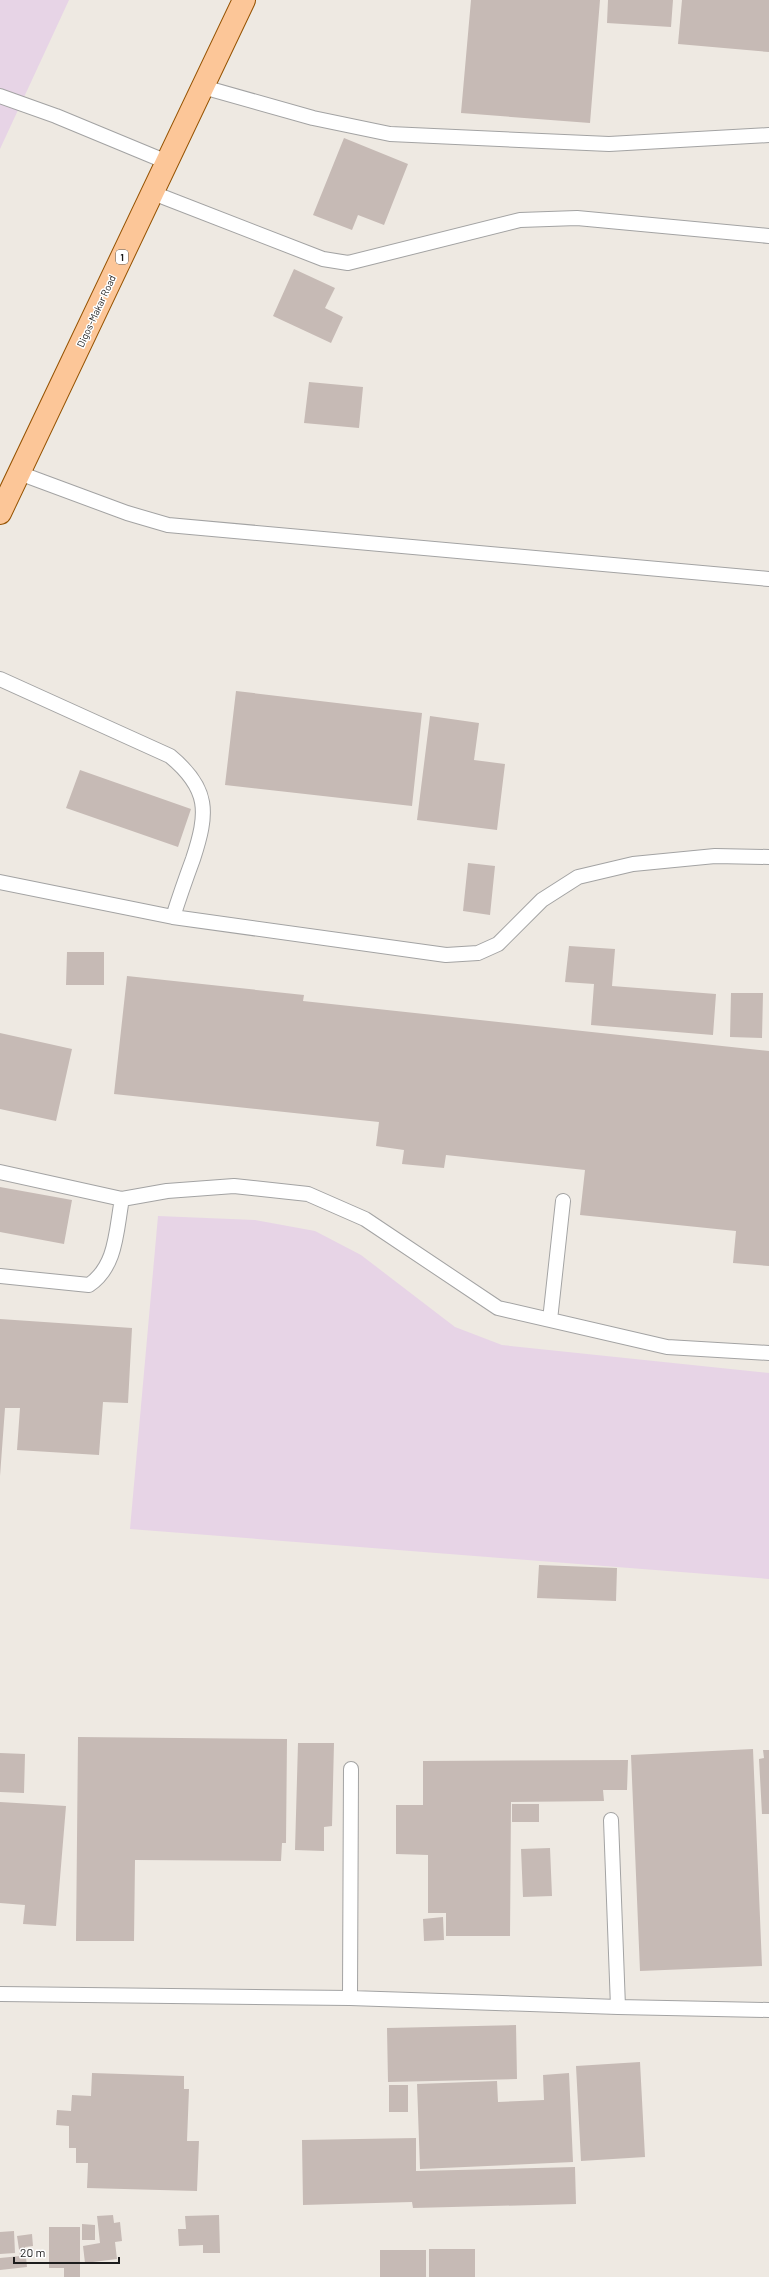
<svg xmlns="http://www.w3.org/2000/svg" width="769" height="2277" font-family="Barlow,sans-serif">
<rect width="100%" height="100%" fill="#eee9e2"/>
<path fill="#e7d4e6" d="M0,0H69L0,149Z
M158,1216L255,1220L315,1231L361,1255L455,1327L502,1345L769,1373V1579L130,1529Z"/>
<path fill="#c6bab5" d="M471,0H600L590,123L461,113Z
M608,0H673L671,27L607,23Z
M682,0H769V52L678,44Z
M344,138L408,164L384,225L358,215L352,230L313,215Z
M294,269L335,288L325,308L343,317L331,343L273,316Z
M309,382L363,387L359,428L304,423Z
M236,691L422,713L412,806L225,785Z
M430,716L479,723L474,760L505,764L497,830L417,820Z
M80,770L191,809L178,847L66,808Z
M468,863L495,866L490,915L463,911Z
M569,946L615,949L612,986L716,994L713,1035L591,1025L594,984L565,982Z
M67,952H104V985H66Z
M127,976L304,995L303,1001L769,1051V1266L733,1263L736,1231L580,1215L585,1170L446,1155L444,1168L402,1164L404,1150L376,1146L379,1122L114,1094Z
M731,993H763L762,1038L730,1037Z
M0,1033L72,1049L56,1121L0,1109Z
M0,1187L72,1200L64,1244L0,1232Z
M0,1319L132,1328L128,1403L103,1402L99,1455L17,1450L20,1408H5L0,1476Z
M539,1565L617,1568L616,1601L537,1598Z
M78,1737L287,1739L286,1843H282L281,1861L135,1860L134,1941H76Z
M298,1743H334L332,1826L324,1827V1851L295,1850Z
M753,1749L762,1966L640,1971L631,1755Z
M763,1750H769V1814H762L759,1759L764,1758Z
M0,1753L25,1754L24,1793L0,1792Z
M628,1760L627,1790H603L604,1801L511,1802L510,1936H446V1913H428V1855L396,1854V1805H423V1761Z
M0,1802L66,1806L56,1926L23,1924L25,1905L0,1903Z
M512,1804H539V1822H512Z
M550,1848L552,1896L523,1897L521,1849Z
M443,1917L444,1940L424,1941L423,1919Z
M516,2025L517,2079L388,2082L387,2028Z
M640,2062L645,2157L581,2161L576,2066Z
M92,2073L184,2076V2089H189L187,2141H199L197,2191L87,2188L88,2163H76V2148H69V2126L56,2125L57,2110L71,2111L72,2095L91,2096Z
M569,2073L573,2162L420,2169L417,2084L497,2081L498,2102L544,2100L543,2075Z
M389,2085H408V2112H389Z
M416,2138V2171L575,2167L576,2204L413,2208L412,2202L303,2205L302,2140Z
M113,2215L114,2223L120,2222L122,2241L115,2242L117,2259L85,2263L83,2246L100,2243L97,2216Z
M219,2215L220,2253H203V2245L179,2246L178,2229H186L185,2216Z
M82,2224L95,2225V2240H82Z
M49,2227H80V2277H64V2268H49Z
M14,2231L15,2253L0,2254V2232Z
M32,2234L33,2246L25,2247L27,2267L0,2270V2258L20,2256L17,2236Z
M429,2249H475V2277H429Z
M380,2250H426V2277H380Z"/>
<g fill="none" stroke-linecap="round" stroke-linejoin="round">
<defs>
<path id="service" d="M203,87L313,118L390,134L609,144L769,135
M0,96L56,116L167,162
M153,193L323,259L348,263L520,220L577,218L769,236
M19,473L127,513L168,525L769,579
M0,679L170,756C210,789 208,813 193,859C186,878 179,898 173,917
M0,882L173,917L446,955L478,953L498,944L542,900L578,877L633,864L715,856L769,857
M0,1172L122,1199L167,1191L234,1186L308,1194L365,1219L498,1308L667,1347L769,1353
M0,1276L89,1285C117,1266 116,1230 122,1199
M550,1320L563,1201
M611,1820L618,2007
M0,1994L350,1998L618,2007L769,2010
M350,1998L351,1769"/>
<path id="primary" d="M0,513L244,0"/>
</defs>
<use href="#service" stroke="#a3a3a3" stroke-width="16"/>
<use href="#primary" stroke="#955200" stroke-width="24"/>
<use href="#service" stroke="#fff" stroke-width="14"/>
<use href="#primary" stroke="#fcc698" stroke-width="22"/>
</g>
<g text-anchor="middle" dominant-baseline="central" stroke-width="3" stroke-linejoin="round" paint-order="stroke">
<rect fill="#fff" stroke="#606060" stroke-width="1" x="116" y="250" width="12" height="14" rx="3"/>
<g font-size="9" font-weight="bold" fill="#1c1c1c">
<text x="122" y="257">1</text>
</g>
<g font-size="10" fill="#1c1c1c" stroke="#fff">
<text transform="translate(96 311) rotate(-65)">Digos-Makar Road</text>
</g>
</g>
<path d="M14 2257v6h105v-6" fill="none" stroke="#1c1c1c" stroke-width="2"/>
<text x="20" y="2257" font-size="12" fill="#1c1c1c" stroke="#ffffff" stroke-width="3" paint-order="stroke">20 m</text>
</svg>
